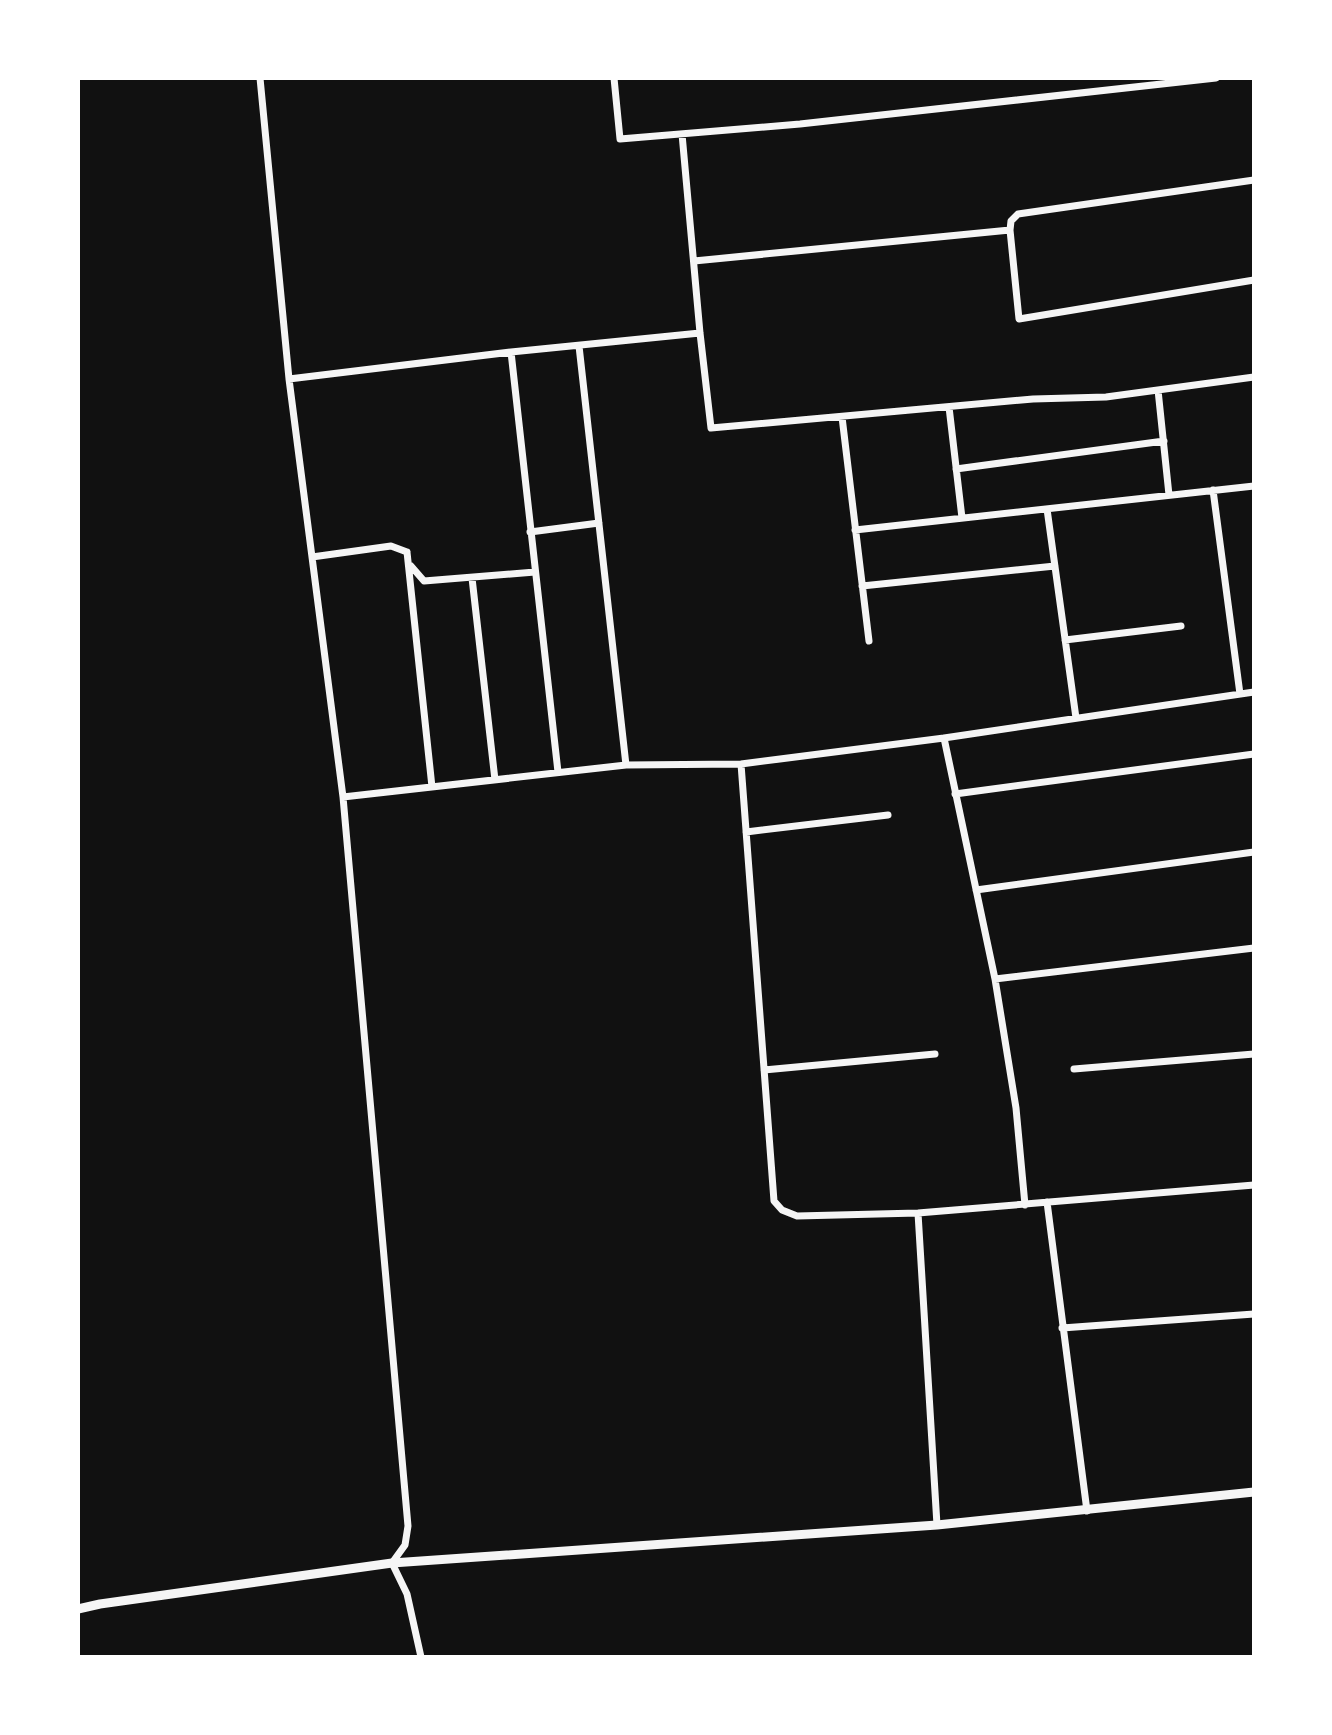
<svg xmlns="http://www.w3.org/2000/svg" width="1332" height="1735" font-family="Jost,sans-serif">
<rect width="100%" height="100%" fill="#111"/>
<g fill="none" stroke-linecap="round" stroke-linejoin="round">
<path stroke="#f5f5f5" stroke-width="7" d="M260,78L289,379L343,797L408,1526L405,1545L392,1563L407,1594L421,1657
M614,78L620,139L800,124L1216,78
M682,134L700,333L711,428L1033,399L1106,397L1254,377
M1010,230L1019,319L1254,280
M694,261L1010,230L1011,221L1018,214L1254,180
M579,346L626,765
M511,352L558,772
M289,379L511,352L700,333
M1158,390L1169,495
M949,407L962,518
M842,417L869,641
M956,469L1164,441
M1213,490L1240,694
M1047,509L1076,718
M855,530L1254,486
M530,532L599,523
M407,552L432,787
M312,557L391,546L407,552
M411,566L424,581L535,572
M472,578L495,780
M862,586L1055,566
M1065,640L1181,626
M944,738L995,979L1016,1108L1025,1205
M741,764L774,1201L782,1210L797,1216L918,1213L1254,1185
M955,794L1254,754
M343,797L626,765L741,764L944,738L1254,692
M746,832L888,815
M976,890L1254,852
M995,979L1254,948
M1074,1069L1254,1054
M764,1070L935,1054
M1047,1202L1087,1511
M918,1213L937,1525
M1062,1328L1254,1314"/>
<path stroke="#f5f5f5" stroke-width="9" d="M78,1609L100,1604L392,1563L937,1525L1254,1492"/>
</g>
<rect width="1332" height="1735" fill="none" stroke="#ffffff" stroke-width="160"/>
</svg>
